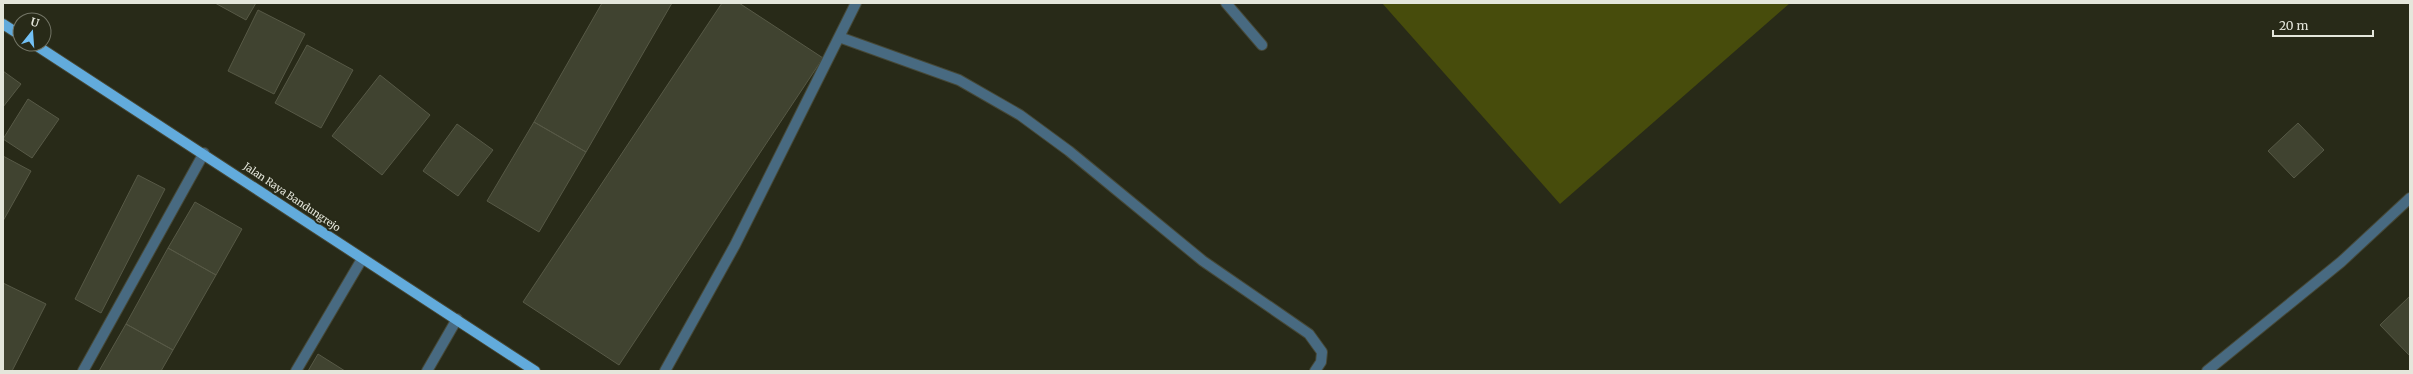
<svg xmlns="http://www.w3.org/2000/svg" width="2413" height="374" font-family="Merriweather,serif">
<rect width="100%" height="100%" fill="#282a18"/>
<path fill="#474c0c" d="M1382,3H1790L1560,204Z"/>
<path fill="#404330" stroke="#575946" d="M215,3H256L246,20Z
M602,3H672L586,152L534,122Z
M722,3H739L823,58L619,365L523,302Z
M258,10L305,34L274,94L228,71Z
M307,45L353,70L321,128L275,103Z
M3,71L21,84L3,107Z
M380,75L430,115L382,175L332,136Z
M28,99L59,119L32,158L3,139Z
M534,122L586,152L539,232L487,201Z
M2298,123L2324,150L2294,178L2268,151Z
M457,124L493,150L458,196L423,171Z
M3,156L31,171L3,221Z
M138,175L165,189L101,313L75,299Z
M195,202L242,229L216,275L168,248Z
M168,248L216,275L173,350L126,324Z
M3,283L46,304L12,371H3Z
M2410,296V356L2380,325Z
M126,324L173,350L161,371H99Z
M318,354L345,371H308Z"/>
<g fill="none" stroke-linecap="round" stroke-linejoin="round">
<defs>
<path id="street" d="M1226,3L1262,45
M839,37L959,80L1020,115L1069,151L1203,261L1309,334L1322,352L1321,362L1315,371
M83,371L204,153
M296,371L362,259
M427,371L457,319
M665,371L735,245L856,3
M2207,371L2341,262L2410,198"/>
<path id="primary" d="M3,24L20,35
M34,44C202,152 369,261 535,371"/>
</defs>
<use href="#street" stroke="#464837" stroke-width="12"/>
<use href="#primary" stroke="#464837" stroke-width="12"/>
<use href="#street" stroke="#486a81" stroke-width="10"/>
<use href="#primary" stroke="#62abdc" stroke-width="10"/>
</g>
<g text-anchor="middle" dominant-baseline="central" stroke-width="4" stroke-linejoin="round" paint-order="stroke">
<g font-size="10" fill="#e4e6db" stroke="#282a18">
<text transform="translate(292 197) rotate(34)">Jalan Raya Bandungrejo</text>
</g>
</g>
<rect width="2413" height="374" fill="none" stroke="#e4e6db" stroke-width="8"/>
<g transform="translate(32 32) rotate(17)"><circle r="19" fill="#282a18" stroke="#737566"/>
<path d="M0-3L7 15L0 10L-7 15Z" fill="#73c1f5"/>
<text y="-6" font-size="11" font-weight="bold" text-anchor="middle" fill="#e4e6db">U</text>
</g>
<path d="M2273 30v6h100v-6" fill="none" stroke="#e4e6db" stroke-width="2"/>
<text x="2279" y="30" font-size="12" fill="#e4e6db" stroke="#282a18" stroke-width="3" paint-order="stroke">20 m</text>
</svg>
